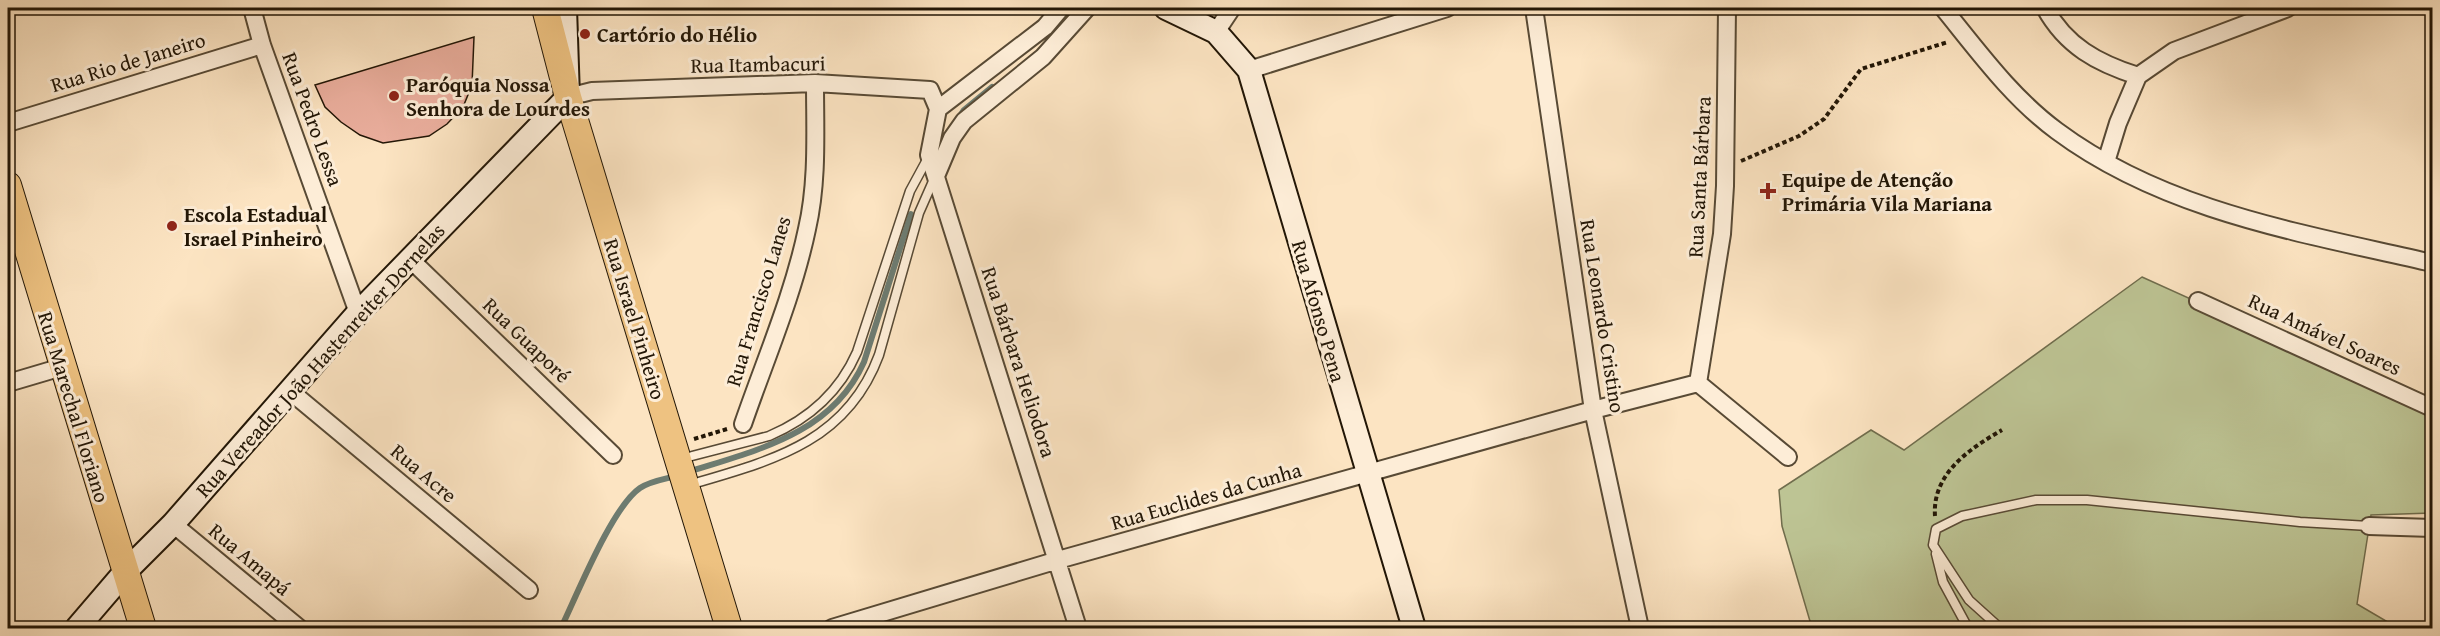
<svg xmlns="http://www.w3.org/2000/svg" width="2440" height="636" font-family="'Gentium Book Plus',serif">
<rect width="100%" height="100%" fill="#fce4c2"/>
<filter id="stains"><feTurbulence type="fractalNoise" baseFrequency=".00333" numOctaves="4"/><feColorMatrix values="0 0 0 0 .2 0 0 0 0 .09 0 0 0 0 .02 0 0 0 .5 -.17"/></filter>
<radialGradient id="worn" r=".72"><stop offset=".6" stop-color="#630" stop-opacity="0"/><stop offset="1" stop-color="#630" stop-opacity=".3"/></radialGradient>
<path fill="#bdc494" stroke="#706d4d" stroke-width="1.5" d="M2142,277L2432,408V513L2371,515L2357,604L2398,628H1812L1782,526L1779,490L1871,430L1904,450Z"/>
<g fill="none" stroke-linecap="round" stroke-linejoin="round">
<path stroke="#6d7b70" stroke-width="6" d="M960,116L964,110L992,87
M688,472C757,450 832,434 864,362L911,214
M561,628C577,595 612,507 640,488C650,481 665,479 676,476"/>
</g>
<path fill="#eaae9d" stroke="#221606" stroke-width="1.5" d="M474,37L472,85L463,107L447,124L429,136L383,143L360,135L341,122L325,107L315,85Z"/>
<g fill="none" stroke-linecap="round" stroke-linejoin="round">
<defs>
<path id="lane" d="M692,456L769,436C809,419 839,393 857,352L910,191L929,156
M699,482C778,459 848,439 879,355L919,213L934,179
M1936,554L1943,582L1968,628
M2000,628L1969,600L1933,545L1936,529L1962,516L2036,500H2087L2300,522L2369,526"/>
<path id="street" d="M252,8L262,45L358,313
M1534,8L1593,410L1640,628
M1943,8C1978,51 2012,98 2057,131C2166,212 2303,233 2432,263
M2045,8C2066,46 2097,63 2138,76L2118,123L2106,162
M1216,32L1232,8
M1249,70L1447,8
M2138,76L2174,51L2288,8
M568,97L592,91L815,83L930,90L938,109
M938,109L929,155L1078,628
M938,109L1045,27L1061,8
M8,123L262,45
M936,176L952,138L964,121L1043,57L1087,8
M409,258L613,455
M2198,301L2432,408
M8,383L62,367
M1698,383L1722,234L1725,186L1727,8
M1698,383L1788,457
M290,391L529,590
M743,424C765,360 793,296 807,229C818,181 815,132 815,83
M173,524L299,628
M2369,526L2432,528
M832,628L1058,560L1593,410L1698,383"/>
<path id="secondary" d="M1166,8L1216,32L1249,70L1414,628
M77,628L125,572L173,524L358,313L568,97L565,8"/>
<path id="primary" d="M545,8L568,97L729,628
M8,185L143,628"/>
</defs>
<use href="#lane" stroke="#584a35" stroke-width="11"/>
<use href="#street" stroke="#584a35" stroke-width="20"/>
<use href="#secondary" stroke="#221606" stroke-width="26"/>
<use href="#primary" stroke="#221606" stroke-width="28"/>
<path stroke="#221606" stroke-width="4" stroke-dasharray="4.5 3" stroke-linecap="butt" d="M1741,161L1799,136L1824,119L1861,69L1948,42
M694,439L727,429
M1935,516C1932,474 1969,449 2002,430"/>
<use href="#lane" stroke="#fdedd7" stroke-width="8"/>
<use href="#street" stroke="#fdedd7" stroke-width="16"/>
<use href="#secondary" stroke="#fdedd7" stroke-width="22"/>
<use href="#primary" stroke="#eec281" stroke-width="26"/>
</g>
<g fill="#8f2418" stroke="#fdedd7" stroke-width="2">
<circle cx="585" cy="34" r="6"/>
<circle cx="394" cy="96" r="6"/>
<path d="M1765 182h6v6h6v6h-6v6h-6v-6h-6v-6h6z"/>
<circle cx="172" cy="226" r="6"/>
</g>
<g text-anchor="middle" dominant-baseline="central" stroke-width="6" stroke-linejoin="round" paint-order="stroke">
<g font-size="21" font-weight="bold" fill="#221606" stroke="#fdedd7" text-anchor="start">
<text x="597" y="34">Cartório do Hélio</text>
<text x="406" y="84">Paróquia Nossa<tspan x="406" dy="24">Senhora de Lourdes</tspan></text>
<text x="1782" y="179">Equipe de Atenção<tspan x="1782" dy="24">Primária Vila Mariana</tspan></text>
<text x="184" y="214">Escola Estadual<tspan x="184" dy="24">Israel Pinheiro</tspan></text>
</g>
<g font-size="21" fill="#221606" stroke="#fdedd7">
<text transform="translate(128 62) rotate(-17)">Rua Rio de Janeiro</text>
<text transform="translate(758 64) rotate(-1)">Rua Itambacuri</text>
<text transform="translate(313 119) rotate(70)">Rua Pedro Lessa</text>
<text transform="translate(1699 177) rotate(-87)">Rua Santa Bárbara</text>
<text transform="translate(758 301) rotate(-73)">Rua Francisco Lanes</text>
<text transform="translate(1319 311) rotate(74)">Rua Afonso Pena</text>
<text transform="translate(1603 316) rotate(81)">Rua Leonardo Cristino</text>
<text transform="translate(635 319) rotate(73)">Rua Israel Pinheiro</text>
<text transform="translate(2325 334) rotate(25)">Rua Amável Soares</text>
<text transform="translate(527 340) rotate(44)">Rua Guaporé</text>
<text transform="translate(320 360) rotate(-48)">Rua Vereador João Hastenreiter Dornelas</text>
<text transform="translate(1019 362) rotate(72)">Rua Bárbara Heliodora</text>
<text transform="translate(74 407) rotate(73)">Rua Marechal Floriano</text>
<text transform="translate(424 473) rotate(40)">Rua Acre</text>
<text transform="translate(1206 496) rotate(-16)">Rua Euclides da Cunha</text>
<text transform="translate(250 559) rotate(40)">Rua Amapá</text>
</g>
</g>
<rect width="2440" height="636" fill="none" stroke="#fce4c2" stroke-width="30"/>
<rect x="9" y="9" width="2422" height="618" fill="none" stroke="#221606" stroke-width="3"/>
<rect x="15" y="15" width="2410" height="606" fill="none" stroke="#221606" stroke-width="1.5"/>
<rect width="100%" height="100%" filter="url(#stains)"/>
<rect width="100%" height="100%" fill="url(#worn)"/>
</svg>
